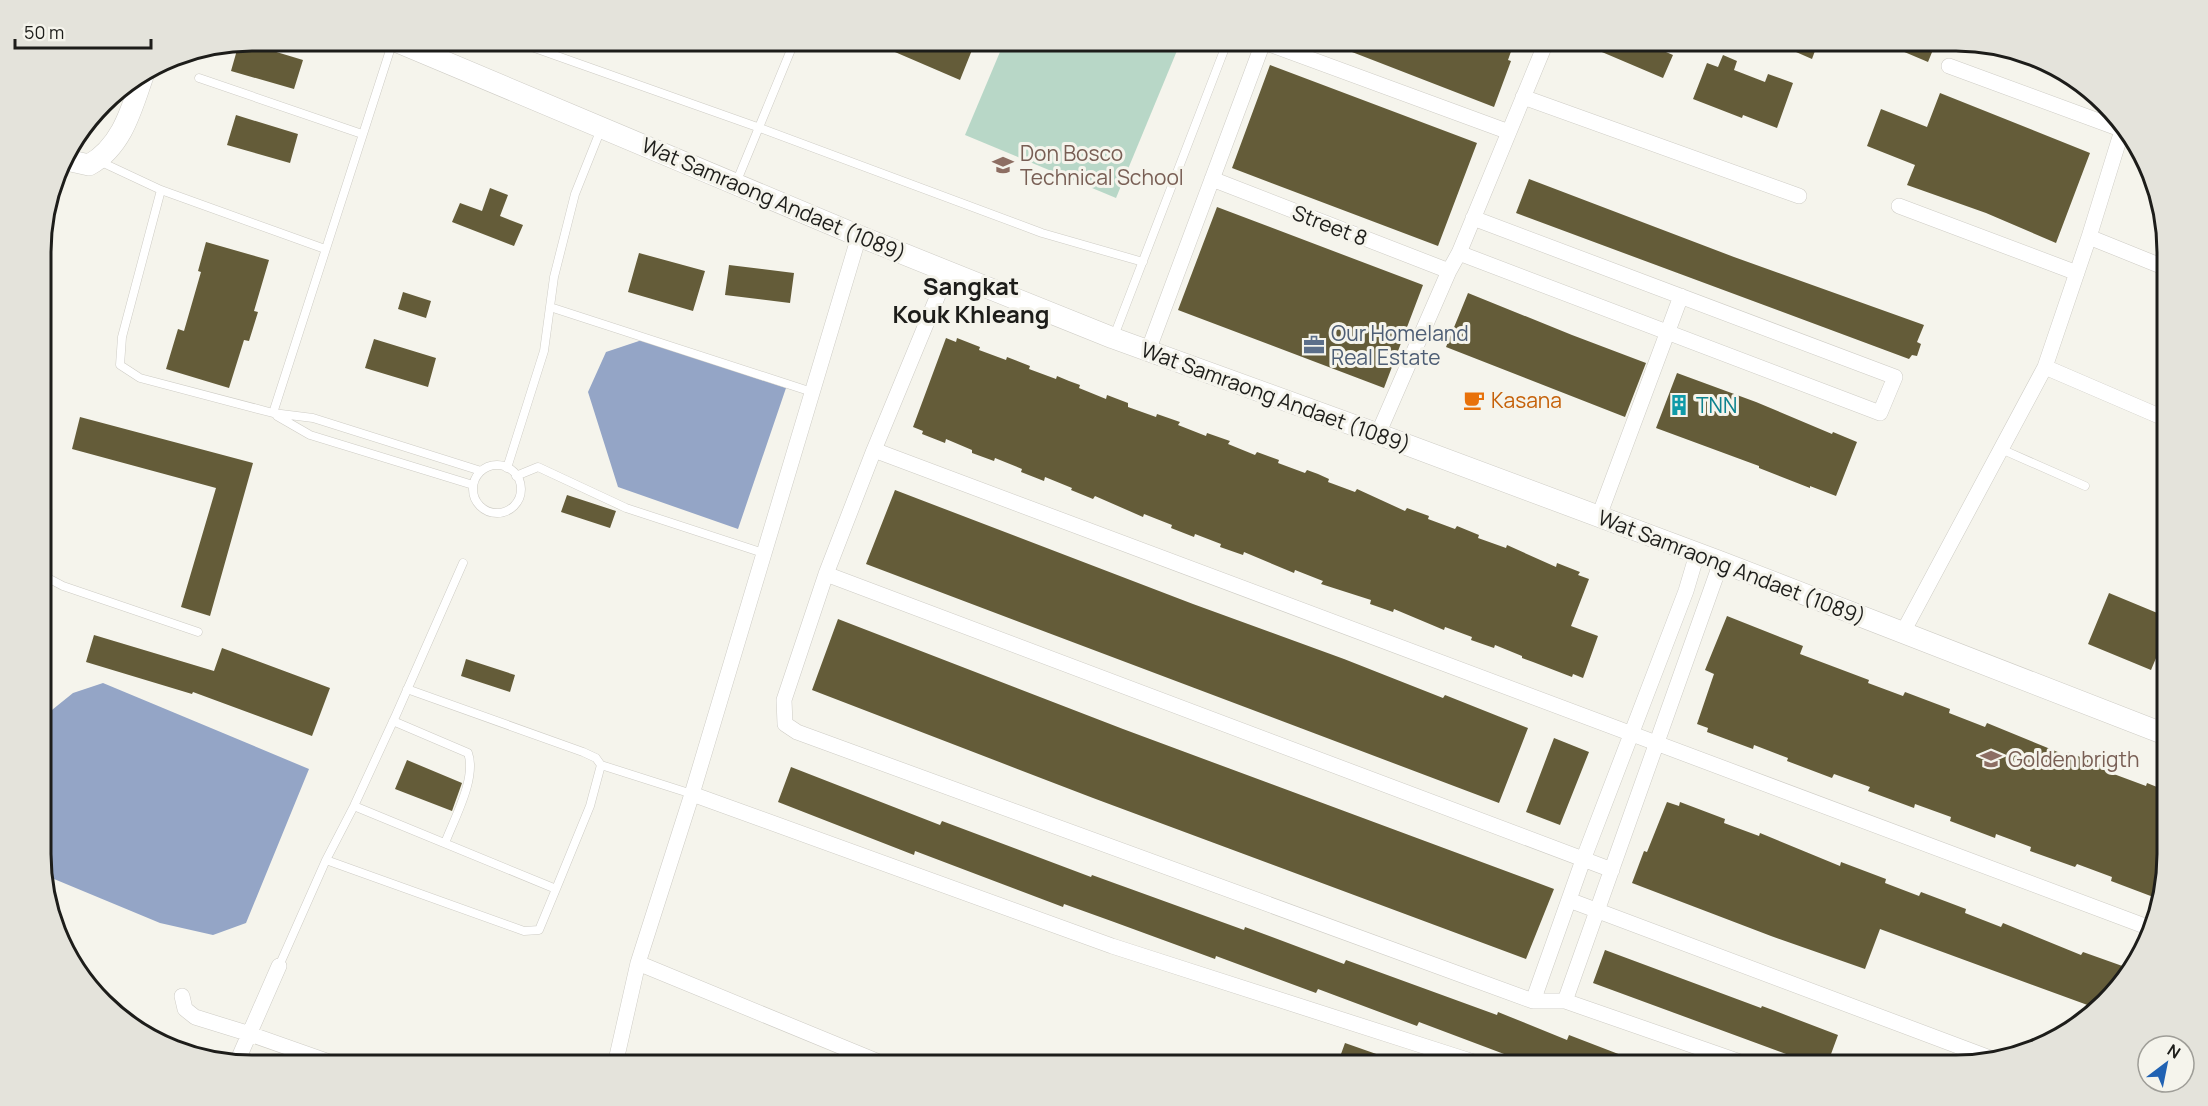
<svg xmlns="http://www.w3.org/2000/svg" width="2208" height="1106" font-family="Manrope,sans-serif">
<rect width="100%" height="100%" fill="#f5f4ec"/>
<path fill="#b8d7c7" d="M1005,40L1181,41L1116,198L965,135Z"/>
<path fill="#94a5c6" d="M642,340L786,388L738,529L618,487L588,392L606,352Z
M103,683L309,769L246,923L213,935L160,923L42,874V718L73,693Z"/>
<path fill="#645c39" d="M867,40H976L960,80Z
M1321,40H1515L1508,60L1511,61L1494,107Z
M1638,40L1673,55L1663,78L1576,41Z
M1800,40H1819L1812,59L1796,52Z
M1876,40H1937L1928,62Z
M243,42L303,60L294,89L231,71L239,43Z
M1723,55L1737,61L1734,70L1765,82L1768,74L1793,83L1777,128L1743,115L1742,118L1693,99L1707,63L1718,67Z
M1270,65L1477,143L1438,246L1232,168Z
M1940,93L2090,153L2056,243L1986,213L1907,185L1915,165L1867,146L1881,109L1927,127Z
M236,115L298,134L290,163L227,145Z
M1529,179L1734,257L1924,325L1917,342L1921,344L1917,356L1912,355L1909,359L1516,213Z
M490,188L508,195L500,216L523,225L514,246L452,222L460,203L482,211Z
M1217,207L1423,285L1384,388L1178,310Z
M206,242L269,260L254,311L258,312L249,341L244,340L229,388L166,369L178,329L184,331L201,272L198,271Z
M639,253L705,271L693,311L628,292Z
M729,265L794,273L790,303L725,295Z
M403,292L431,301L426,318L398,309Z
M1468,293L1572,335L1646,363L1625,417L1446,347Z
M946,338L956,342L957,338L980,347L979,350L1006,360L1007,357L1030,366L1029,369L1056,379L1057,376L1069,381L1080,385L1079,388L1106,399L1107,395L1128,403V407L1156,417L1157,414L1180,422L1178,425L1206,436L1207,433L1230,441L1228,444L1255,455L1257,452L1279,460L1278,463L1305,473L1307,470L1318,474L1329,479L1328,482L1355,492L1357,489L1405,511L1407,508L1429,516L1428,519L1455,529L1457,526L1479,535L1478,538L1506,548L1507,545L1556,567L1557,563L1580,572L1578,575L1589,579L1571,626L1598,636L1583,678L1573,674L1572,677L1533,662L1522,658V656L1495,645L1494,648L1471,640L1472,637L1445,627L1444,630L1394,609L1393,612L1370,604L1371,600L1321,584L1323,581L1295,570L1294,573L1244,552L1243,555L1220,547L1221,544L1195,534L1194,537L1171,528L1172,525L1144,514L1143,517L1095,496L1093,499L1071,490L1072,488L1045,477L1044,481L1021,472L1022,469L995,458L994,461L972,453V450L946,439L945,443L922,434L923,431L913,427Z
M374,339L436,358L428,387L365,368Z
M1677,373L1756,402L1832,434L1833,432L1857,442L1836,496L1810,486V488L1759,468V466L1656,428Z
M80,417L253,463L210,616L181,607L216,488L72,449Z
M895,490L1193,604L1344,659L1443,698L1445,695L1528,728L1499,803L866,564Z
M567,495L616,511L610,528L561,512Z
M2109,593L2167,617V632L2151,670L2088,644Z
M1727,616L1803,646L1800,654L1869,680L1868,683L1903,696L1905,692L1950,709L1949,713L1985,727L1987,723L2065,755L2067,752L2112,769L2111,773L2146,786L2147,783L2167,791L2168,855L2156,898L2111,881L2112,877L2077,864L2075,867L2030,851L2031,847L1996,834L1995,838L1950,821L1951,817L1915,804L1914,808L1868,791L1870,787L1834,774L1832,778L1787,761L1788,758L1754,745L1753,749L1707,732L1708,728L1697,724L1714,674L1705,670Z
M838,619L1123,729L1554,889L1526,959L1093,798L812,690Z
M94,635L214,671L222,648L330,688L312,736L193,692L192,694L86,662Z
M466,659L515,675L510,692L461,676Z
M1554,738L1589,752L1560,825L1526,812Z
M407,760L462,783L452,811L395,789Z
M791,767L940,825L942,821L1091,877L1092,875L1244,930L1245,927L1344,964L1346,960L1497,1015L1498,1012L1567,1040L1569,1035L1647,1065H1543L1521,1057L1520,1060L1419,1022L1417,1026L1318,989L1316,993L1216,956L1215,959L1114,922L1064,904L1063,907L915,851L914,855L778,802Z
M1667,802L1679,806L1680,802L1725,819L1724,823L1759,836L1760,833L1840,866L1841,862L1886,879L1885,883L1919,896L1921,892L1966,909L1965,913L2001,927L2003,923L2081,955L2083,952L2128,968L2093,1007L1880,929L1865,969L1771,936L1632,883L1644,851L1647,852Z
M1605,950L1761,1008L1762,1006L1838,1035L1827,1065H1816L1593,983Z
M1345,1043L1402,1063L1401,1065H1337Z"/>
<g fill="none" stroke-linecap="round" stroke-linejoin="round">
<defs>
<path id="service" d="M512,40L760,128L1042,233L1143,262
M1755,40L1773,47
M199,78L362,134
M99,161L161,190L325,249
M736,183L795,40
M161,190L122,337L120,365L140,378L273,413L313,418L481,471
M550,307L812,392
M1114,336L1228,40
M273,413L393,41
M277,416L310,435L473,485
M2001,449L2085,486
M473 489a24 24 0 1 1 48 0a24 24 0 1 1-48 0Z
M507,468L544,351L554,277L575,194L601,129
M516,476L538,467L626,508L763,553
M42,575L63,586L198,632
M407,689L583,752L596,758L601,765L692,794
M393,721L468,753C477,778 454,819 445,843
M354,806L556,889L590,806L601,765
M326,860L524,931L539,930L556,889
M279,966L326,860L354,806L396,715L463,563"/>
<path id="minor" d="M1264,42L1509,132
M1949,66L2123,130
M1523,97L1799,196
M1212,179L1449,271
M1899,206L2077,273
M2089,237L2166,268
M1459,253L1880,413L1895,377L1473,218
M948,271L874,450L826,574L784,700L785,724L797,732L1533,1001H1565L1749,1065
M1148,351L1264,40
M2045,367L2166,419
M1378,434L1449,271L1459,253L1547,40
M874,450L2150,928
M1599,516L1681,296
M826,574L1612,870
M1903,632L2045,367L2089,237L2124,124
M692,794L1112,946L1483,1065
M1569,900L1990,1058
M638,963L886,1065
M182,996L185,1009L195,1017L250,1034L338,1065
M1533,1001L1583,860L1686,591L1697,554
M1565,1001L1721,562
M237,1062L279,966
M615,1065L638,963L692,794L859,236"/>
<path id="secondary" d="M393,40L859,236L1113,338L1378,434L1721,562L2167,735
M62,159L89,165C123,146 132,107 144,73"/>
</defs>
<use href="#service" stroke="#ceccc5" stroke-width="9"/>
<use href="#minor" stroke="#ceccc5" stroke-width="16"/>
<use href="#secondary" stroke="#ceccc5" stroke-width="22"/>
<use href="#service" stroke="#fff" stroke-width="8"/>
<use href="#minor" stroke="#fff" stroke-width="15"/>
<use href="#secondary" stroke="#fff" stroke-width="21"/>
</g>
<defs>
<symbol id="school-bare" viewBox="-9 -9 18 18"><path d="M0-5L7-2L0 1L-7-2ZM-4 1L0 2.5L4 1V4Q0 6-4 4Z" fill="#8d6e63" stroke="#f5f4ec" stroke-width="2.5" paint-order="stroke"/></symbol>
<symbol id="office-bare" viewBox="-9 -9 18 18"><path d="M-6-3h4V-5.5h4V-3h4V5H-6ZM-1-4.5V-3h2v-1.5ZM-6 0V1H6V0Z" fill="#5c6f8a" stroke="#f5f4ec" stroke-width="2.5" paint-order="stroke"/></symbol>
<symbol id="cafe-bare" viewBox="-9 -9 18 18"><path d="M-5.5-4.5H6V0H3Q3 3.5 0 3.5H-2.5Q-5.5 3.5-5.5 0ZM3-3.2v2h1.7v-2ZM-6 4.5H4V6H-6Z" fill="#e8710a" stroke="#f5f4ec" stroke-width="2.5" paint-order="stroke"/></symbol>
<symbol id="building-bare" viewBox="-9 -9 18 18"><path d="M-4-6H4V6H1V3H-1V6H-4ZM-2.5-4.3h1.7v1.8h-1.7ZM.8-4.3h1.7v1.8H.8ZM-2.5-1h1.7V.8h-1.7ZM.8-1h1.7V.8H.8Z" fill="#0f9aa8" stroke="#f5f4ec" stroke-width="2.5" paint-order="stroke"/></symbol>
</defs>
<g fill-rule="evenodd">
<use href="#school-bare" x="988" y="150" width="30" height="30"/>
<use href="#office-bare" x="1299" y="330" width="30" height="30"/>
<use href="#cafe-bare" x="1459" y="385" width="30" height="30"/>
<use href="#building-bare" x="1664" y="390" width="30" height="30"/>
<use href="#school-bare" x="1976" y="744" width="30" height="30"/>
</g>
<g text-anchor="middle" dominant-baseline="central" stroke-width="6" stroke-linejoin="round" paint-order="stroke">
<g font-size="21" fill="#785e54" stroke="#f5f4ec" text-anchor="start">
<text x="1020" y="153">Don Bosco<tspan x="1020" dy="24">Technical School</tspan></text>
<text x="2008" y="759">Golden brigth</text>
</g>
<g font-size="21" fill="#1d1d1a" stroke="#f5f4ec">
<text transform="translate(774 199) rotate(23)">Wat Samraong Andaet (1089)</text>
<text transform="translate(1330 225) rotate(21)">Street 8</text>
<text transform="translate(1276 397) rotate(20)">Wat Samraong Andaet (1089)</text>
<text transform="translate(1732 567) rotate(21)">Wat Samraong Andaet (1089)</text>
</g>
<g font-size="21" fill="#4e5e75" stroke="#f5f4ec" text-anchor="start">
<text x="1331" y="333">Our Homeland<tspan x="1331" dy="24">Real Estate</tspan></text>
</g>
<g font-size="21" fill="#c56008" stroke="#f5f4ec" text-anchor="start">
<text x="1491" y="400">Kasana</text>
</g>
<g font-size="21" fill="#0d838f" stroke="#f5f4ec" text-anchor="start">
<text x="1696" y="405">TNN</text>
</g>
<g font-size="24" font-weight="bold" fill="#1d1d1a" stroke="#f5f4ec">
<text x="971" y="285">Sangkat<tspan x="971" dy="28">Kouk Khleang</tspan></text>
</g>
</g>
<path d="M0 0H2208V1106H0ZM252 51H1956A201 201 0 0 1 2157 252V854A201 201 0 0 1 1956 1055H252A201 201 0 0 1 51 854V252A201 201 0 0 1 252 51Z" fill="#e4e3db" fill-rule="evenodd"/>
<path fill="none" stroke="#1d1d1a" stroke-width="3" d="M252 51H1956A201 201 0 0 1 2157 252V854A201 201 0 0 1 1956 1055H252A201 201 0 0 1 51 854V252A201 201 0 0 1 252 51Z"/>
<g transform="translate(2166 1064) rotate(32)"><circle r="28" fill="#f5f4ec" stroke="#9f9e98" stroke-width="1.5"/>
<path d="M0-4.5L10 22L0 15L-10 22Z" fill="#2062b3"/>
<text y="-9" font-size="16" font-weight="bold" text-anchor="middle" fill="#1d1d1a">N</text>
</g>
<path d="M15 39v9h136v-9" fill="none" stroke="#1d1d1a" stroke-width="3"/>
<text x="24" y="39" font-size="18" fill="#1d1d1a" stroke="#f5f4ec" stroke-width="4.5" paint-order="stroke">50 m</text>
</svg>
